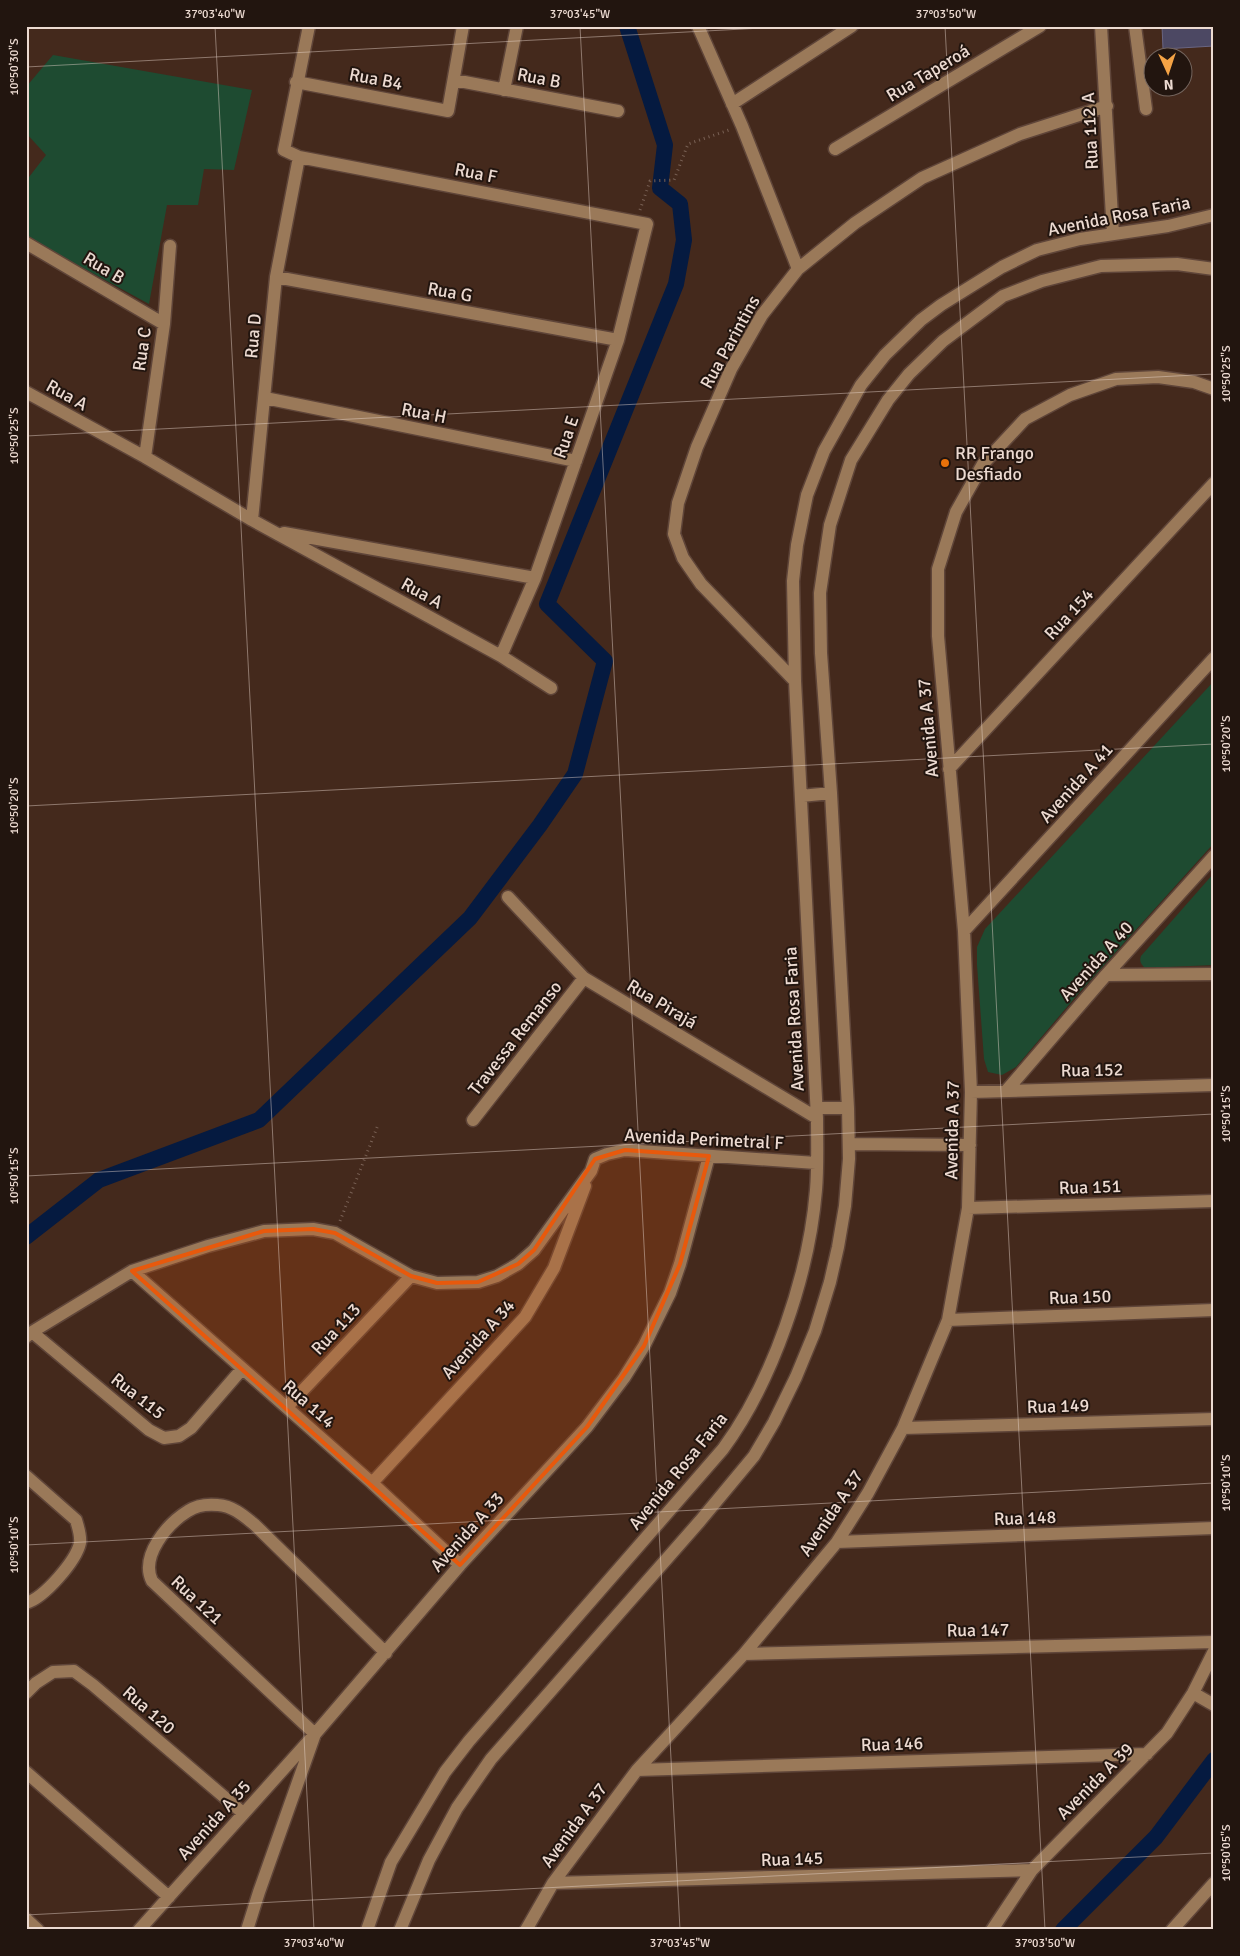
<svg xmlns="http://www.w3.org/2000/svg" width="1240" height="1956" font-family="Signika,sans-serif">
<rect width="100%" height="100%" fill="#44291c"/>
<path fill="#1e4b31" d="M53,55L252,90L234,170L204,169L198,205H167L149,304L26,237V181L46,155L26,133V87Z
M1214,681V843L1078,994L1016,1067L1002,1075L988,1072L984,1059L977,965V947L985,929Z
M1214,873V965L1145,968C1141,964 1139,961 1141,956Z"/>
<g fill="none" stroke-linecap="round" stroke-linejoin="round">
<path stroke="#051a40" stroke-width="16" d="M26,1237L99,1180L259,1120L470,918L540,825L575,774L605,661L547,604L676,284L684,240L680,204L660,188L665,145L627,26
M1063,1930L1156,1837L1214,1760"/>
</g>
<path fill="#4c4863" stroke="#696582" d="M1162,26H1214V46L1163,49Z"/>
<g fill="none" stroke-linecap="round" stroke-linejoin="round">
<defs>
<path id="minor" d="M309,26L284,150L299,157L647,224L618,340L535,578L501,656
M698,26L742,126L798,269
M1101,26L1113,234
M1135,26L1146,109
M454,80L618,111
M296,82L448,111L463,26
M504,90L517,26
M732,104L852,26
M835,149L1040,26
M26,243L164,324
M276,277L618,340
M26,392L145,457L252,520L501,656L551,688
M265,398L576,461
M145,457L164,324L170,246
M252,520L276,277L299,157
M284,533L535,578
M795,681L701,584L683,558L674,534L678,503L697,447L731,369L762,315L798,269L855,223L922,178L1020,134L1107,106
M949,769L1214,483
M801,796L831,793
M508,897L584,978L817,1118
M964,931L1214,658
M1106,975L1214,974
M1007,1090L1106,975L1214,856
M971,1092L1214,1085
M816,1108H848
M473,1120L584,978
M849,1144L970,1145
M968,1208L1214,1201
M132,1271L372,1483L460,1565
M948,1320L1214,1310
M32,1332L149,1430L164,1438L179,1436L191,1428L242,1369
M26,1337L32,1332L132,1271L208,1246L264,1231L313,1229L335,1233L411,1276L437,1283L478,1282L497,1276L518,1264L534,1250L591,1171L595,1159L607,1154L625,1150L816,1163
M287,1407L411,1276
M903,1428L1214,1419
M26,1476L76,1520C78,1527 81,1535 80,1543C76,1561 44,1598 26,1603
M372,1483L525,1317L554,1268L585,1186
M837,1542L1214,1528
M744,1654L1214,1642
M26,1693L36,1683L53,1672L74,1671L93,1685L243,1813
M1193,1693L1214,1705
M637,1770L1147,1754
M26,1772L169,1897
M553,1883L1032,1870
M26,1919L38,1930
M139,1930L315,1734L152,1581C140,1556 167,1524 188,1511C197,1505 208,1504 218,1505C233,1506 244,1516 255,1525L386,1653
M247,1930L259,1892L315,1734L460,1565L587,1427L624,1378L644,1346L670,1293L680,1264L709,1156
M367,1930L391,1862L445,1772L469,1741L723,1449C773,1381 809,1275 816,1190C818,1166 817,1142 817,1118L795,681L793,581L797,545L807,495L824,451L861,385L885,355L921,320L941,305L1002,267L1037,250L1080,239L1168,226L1214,215
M400,1930L429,1860L457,1808L491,1759L700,1521L754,1456L774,1422L796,1377L815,1331L830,1282L838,1247L845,1206L849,1159L848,1108L831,793L821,653L820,593L830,525L851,460L888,400L909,374L943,341L1003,296L1042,281L1101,266L1177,264L1214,269
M526,1930L553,1883L637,1770L744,1654L837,1542L868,1493L903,1428L948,1320L968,1208L971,1092L964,931L938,636V569L956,512L983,464L1025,419L1070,395L1116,379L1158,377L1194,382L1214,389
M992,1930L1032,1870L1167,1733L1193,1693L1214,1651
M1172,1930L1214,1883"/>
</defs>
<use href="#minor" stroke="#5f4539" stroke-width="15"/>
<path stroke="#796155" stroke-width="3" stroke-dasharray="1 4" stroke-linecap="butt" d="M640,210L650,181L674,180L688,144L729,130
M340,1221L378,1125"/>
<use href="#minor" stroke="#9a7959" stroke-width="12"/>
</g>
<path fill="#e8590c" fill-opacity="0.2" stroke="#e8590c" stroke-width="4" stroke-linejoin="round" d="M625,1150L709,1156L680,1264L644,1346L587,1427L460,1565L132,1271L264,1231L313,1229L335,1233L411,1276L437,1283L478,1282L518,1264L534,1250L595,1159Z"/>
<path fill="none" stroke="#ecdad1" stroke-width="1" stroke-opacity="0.45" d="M215,26L314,1930M580,26L680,1930M945,26L1045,1930M26,67L800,26M26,436L1214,374M26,806L1214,744M26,1176L1214,1114M26,1545L1214,1483M26,1915L1214,1853"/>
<circle fill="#e8710a" stroke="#22150f" stroke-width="2" cx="945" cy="463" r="5"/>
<g text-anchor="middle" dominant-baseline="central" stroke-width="4" stroke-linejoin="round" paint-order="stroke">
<g font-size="18" fill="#ecdad1" stroke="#22150f">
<text transform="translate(928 73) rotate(-31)">Rua Taperoá</text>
<text transform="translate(539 78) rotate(11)">Rua B</text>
<text transform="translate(376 79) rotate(11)">Rua B4</text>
<text transform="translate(1090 131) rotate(-93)">Rua 112 A</text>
<text transform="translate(476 173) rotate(11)">Rua F</text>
<text transform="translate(1119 216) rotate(-11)">Avenida Rosa Faria</text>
<text transform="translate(104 268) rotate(31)">Rua B</text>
<text transform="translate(450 292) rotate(10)">Rua G</text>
<text transform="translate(253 336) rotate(-85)">Rua D</text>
<text transform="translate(730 342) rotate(-61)">Rua Parintins</text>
<text transform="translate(142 349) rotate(-82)">Rua C</text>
<text transform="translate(67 395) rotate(29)">Rua A</text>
<text transform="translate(424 413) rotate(11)">Rua H</text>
<text transform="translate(566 437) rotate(-71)">Rua E</text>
<text transform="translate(422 593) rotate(29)">Rua A</text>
<text transform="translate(1069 614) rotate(-47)">Rua 154</text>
<text transform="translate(928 728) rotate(-95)">Avenida A 37</text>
<text transform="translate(1076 783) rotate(-48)">Avenida A 41</text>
<text transform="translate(1096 961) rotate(-48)">Avenida A 40</text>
<text transform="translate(662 1004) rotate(31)">Rua Pirajá</text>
<text transform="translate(794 1019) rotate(-93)">Avenida Rosa Faria</text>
<text transform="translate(515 1038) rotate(-52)">Travessa Remanso</text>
<text transform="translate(1092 1070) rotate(-1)">Rua 152</text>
<text transform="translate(952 1130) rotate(-89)">Avenida A 37</text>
<text transform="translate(704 1139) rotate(3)">Avenida Perimetral F</text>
<text transform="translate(1090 1187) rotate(-2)">Rua 151</text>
<text transform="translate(1080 1297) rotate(-2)">Rua 150</text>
<text transform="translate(336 1329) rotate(-47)">Rua 113</text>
<text transform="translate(478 1339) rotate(-48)">Avenida A 34</text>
<text transform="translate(138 1396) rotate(38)">Rua 115</text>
<text transform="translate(309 1404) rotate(41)">Rua 114</text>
<text transform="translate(1058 1406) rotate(-2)">Rua 149</text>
<text transform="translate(678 1471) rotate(-51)">Avenida Rosa Faria</text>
<text transform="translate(831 1513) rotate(-56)">Avenida A 37</text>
<text transform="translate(1025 1518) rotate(-2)">Rua 148</text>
<text transform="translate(467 1532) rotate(-48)">Avenida A 33</text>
<text transform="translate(197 1600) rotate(43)">Rua 121</text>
<text transform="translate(978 1630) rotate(-1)">Rua 147</text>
<text transform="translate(149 1710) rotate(41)">Rua 120</text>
<text transform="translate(892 1744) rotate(-2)">Rua 146</text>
<text transform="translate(1095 1781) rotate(-45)">Avenida A 39</text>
<text transform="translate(214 1820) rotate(-48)">Avenida A 35</text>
<text transform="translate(574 1825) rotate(-54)">Avenida A 37</text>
<text transform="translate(792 1859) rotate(-2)">Rua 145</text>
</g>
<g font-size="18" fill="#ecdad1" stroke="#22150f" text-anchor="start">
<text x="955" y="453">RR Frango<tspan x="955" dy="21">Desfiado</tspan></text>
</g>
</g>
<rect width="1240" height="1956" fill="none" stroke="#22150f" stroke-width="55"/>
<g transform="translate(1168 72) rotate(177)"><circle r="24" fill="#22150f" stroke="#73645d"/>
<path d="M0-4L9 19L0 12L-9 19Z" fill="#f5a345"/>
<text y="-8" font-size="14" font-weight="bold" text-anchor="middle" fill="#ecdad1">N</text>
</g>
<rect x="28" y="28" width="1184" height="1900" fill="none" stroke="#ecdad1" stroke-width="2"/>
<g font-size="12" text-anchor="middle" fill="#ecdad1">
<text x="215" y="18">37°03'40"W</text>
<text x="580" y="18">37°03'45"W</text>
<text x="946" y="18">37°03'50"W</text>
<text transform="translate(14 67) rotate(-90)" y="4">10°50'30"S</text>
<text transform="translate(1226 374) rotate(-90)" y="4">10°50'25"S</text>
<text transform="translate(14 436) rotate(-90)" y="4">10°50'25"S</text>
<text transform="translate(1226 744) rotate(-90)" y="4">10°50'20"S</text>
<text transform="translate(14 806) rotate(-90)" y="4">10°50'20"S</text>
<text transform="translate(1226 1114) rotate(-90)" y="4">10°50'15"S</text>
<text transform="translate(14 1176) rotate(-90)" y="4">10°50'15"S</text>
<text transform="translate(1226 1483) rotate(-90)" y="4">10°50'10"S</text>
<text transform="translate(14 1545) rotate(-90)" y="4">10°50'10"S</text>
<text transform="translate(1226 1853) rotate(-90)" y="4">10°50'05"S</text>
<text x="314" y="1947">37°03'40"W</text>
<text x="680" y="1947">37°03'45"W</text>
<text x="1045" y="1947">37°03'50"W</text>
</g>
</svg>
